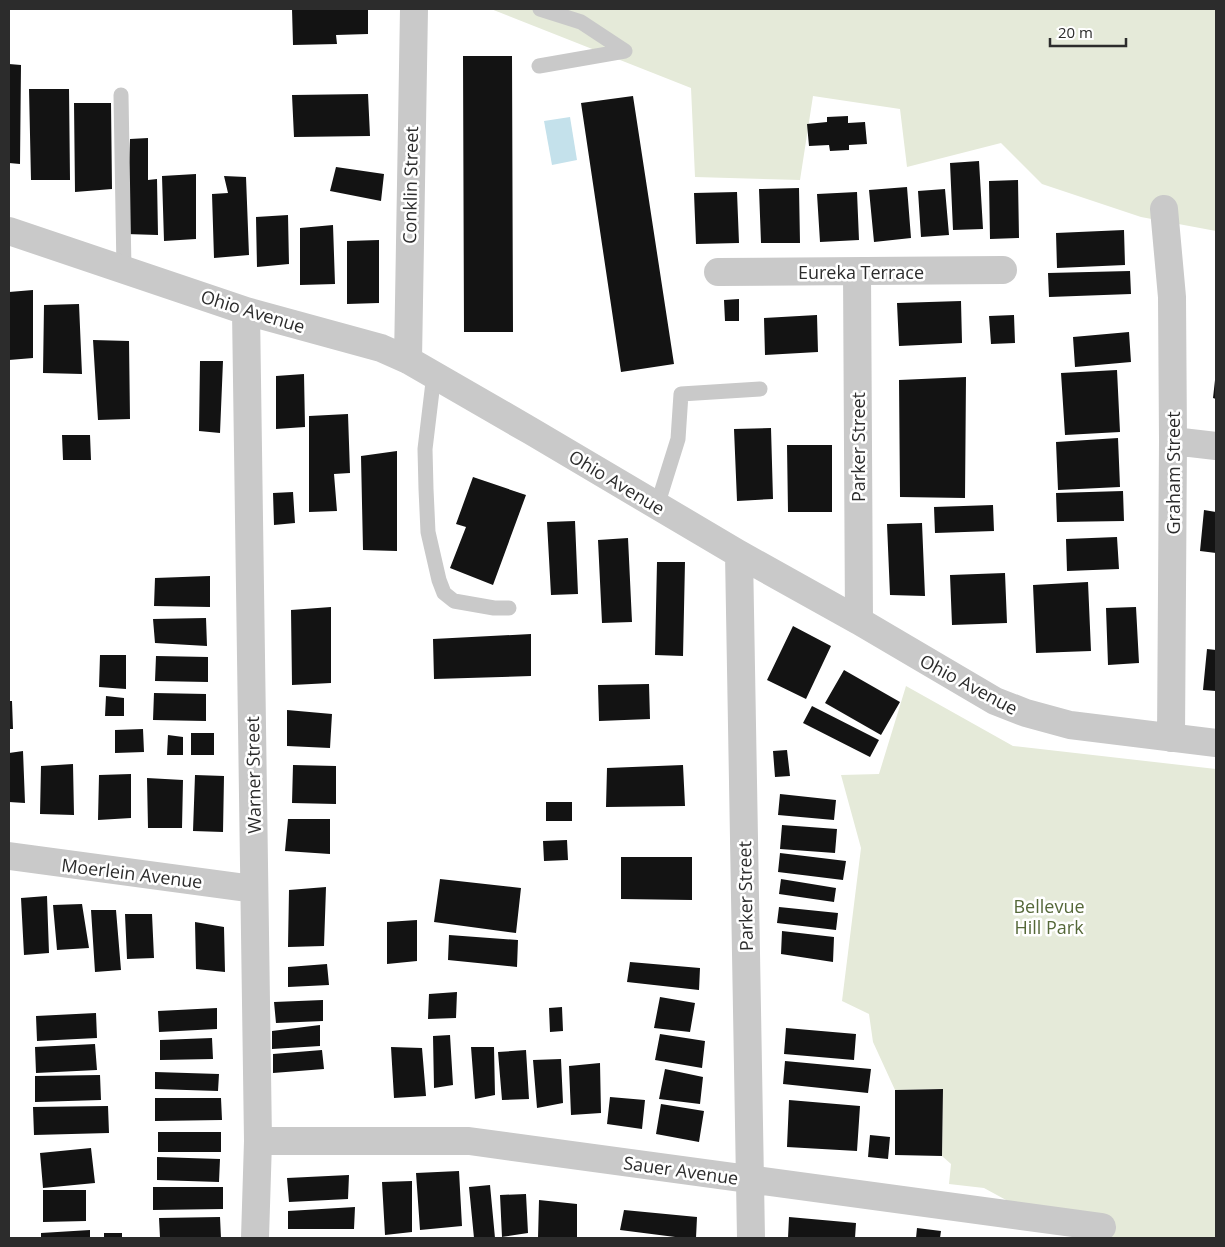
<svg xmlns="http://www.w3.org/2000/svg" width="1225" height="1247" font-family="'Open Sans',sans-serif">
<rect width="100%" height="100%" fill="#fff"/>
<path fill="#e5ead9" d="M491,9H1216V231L1141,217L1042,184L1001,143L907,167L900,109L813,96L800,180L695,177L691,88Z
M906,686L1013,746L1216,769V1238H1076L984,1188L949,1184L951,1164L942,1156L943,1089L895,1090L873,1042L869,1014L842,1001L861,848L841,775L879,774Z"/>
<path fill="#c4e1eb" d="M570,117L577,160L552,165L544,121Z"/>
<path fill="#131313" d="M292,9H368V34L336,35L337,44L293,45Z
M463,56H512L513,332H464Z
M9,64L21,65L20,164L9,163Z
M29,89H69L70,180H31Z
M368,94L370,136L294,137L292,95Z
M633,96L674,364L621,372L581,103Z
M74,103H111L112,189L75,192Z
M848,116V123L865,122L867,144L849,145V150L830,151L829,145L809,146L807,124L827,122V117Z
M148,138V180L157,179L158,235L126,234L130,139Z
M979,161L983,229L953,230L950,163Z
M336,167L384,174L381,201L330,191Z
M196,174V239L164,241L162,176Z
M224,176L246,177L249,255L214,258L212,194L228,193Z
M1018,180L1019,238L990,239L989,181Z
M907,187L911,238L874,242L869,190Z
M799,188L800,243H761L759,189Z
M945,189L949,235L921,237L918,191Z
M737,192L739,243L696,244L694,193Z
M857,192L859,240L820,242L817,194Z
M288,215L289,264L257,267L256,217Z
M333,225L335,284L300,285V228Z
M1124,230L1125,265L1057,268L1056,233Z
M379,240V303L347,304V241Z
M1130,271L1131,294L1049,297L1048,273Z
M33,290V358L9,360V292Z
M739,299V321H725L724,300Z
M961,301L962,343L899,346L897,303Z
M79,304L82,374L43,373L44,305Z
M817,315L818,352L765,355L764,318Z
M1014,315L1015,343L991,344L989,316Z
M1129,332L1131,362L1075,367L1073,337Z
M93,340L129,341L130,419L98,420Z
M200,361H223L220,433L199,431Z
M1117,370L1120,432L1065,435L1061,373Z
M304,374L305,427L276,429V376Z
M966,377L965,498L900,497L899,380Z
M1215,380H1216V399L1213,398Z
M348,414L350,473L334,474L337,511L309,512V416Z
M771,428L773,499L737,501L734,429Z
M62,435H90L91,460H63Z
M1118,438L1120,487L1058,490L1056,442Z
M787,445H832V512H788Z
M397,451V551L363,550L361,456Z
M473,477L526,495L493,585L450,568L466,527L456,524Z
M1123,491L1124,521L1057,522L1056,493Z
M293,492L295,523L274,525L273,493Z
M993,505L994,531L935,533L934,507Z
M1204,510L1216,512V553L1200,551Z
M575,521L578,594L551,595L547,522Z
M922,523L925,596L890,595L887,524Z
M1117,537L1119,569L1067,571L1066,539Z
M628,538L632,622L602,623L598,540Z
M657,562H685L683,656L655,655Z
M1005,573L1007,623L952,625L950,575Z
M210,576V607L154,606L155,578Z
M1088,582L1091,651L1036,653L1033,585Z
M331,607V683L292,685L291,610Z
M1136,607L1139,663L1108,665L1106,608Z
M206,618L207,646L155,643L153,619Z
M793,626L831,646L806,699L767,680Z
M531,634V676L434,679L433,639Z
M1207,649L1216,650V691L1203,690Z
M100,655H126V689L99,687Z
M156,656L208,657V682L155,681Z
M844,670L900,702L881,735L825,703Z
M649,684L650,719L599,721L598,685Z
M154,693L206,694V721L153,720Z
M106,696L124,698V716H105Z
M9,701H12L13,729H9Z
M812,706L879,740L870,757L803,723Z
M287,710L332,714L330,748L287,746Z
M143,729L144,752L115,753V730Z
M191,733H214V755H191Z
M168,735L183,737V755H167Z
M787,750L790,776L775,777L773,751Z
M23,751L25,803L9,802V753Z
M73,764L74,815L40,814L41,766Z
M293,765L336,766V804L292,803Z
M683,765L685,806L606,807L607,768Z
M131,774V818L98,820L99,775Z
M195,775L224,776L223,832L193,831Z
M147,778L183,780L182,828H148Z
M780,794L836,800L834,820L778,815Z
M546,802H572V821H546Z
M288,819H330V854L285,851Z
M782,825L837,829L835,853L780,849Z
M567,840L568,860L544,861L543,841Z
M780,853L846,861L843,880L778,872Z
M621,857H692V900L621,899Z
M440,879L521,888L516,933L434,922Z
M781,879L836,888L834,902L779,894Z
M326,887L324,946L288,947L289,890Z
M47,896L49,953L24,955L21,898Z
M82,904L89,948L57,950L53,905Z
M779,907L838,913L836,930L777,923Z
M91,910H116L121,970L95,972Z
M125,914H152L154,958L127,959Z
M417,920V961L387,964V922Z
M195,922L224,927L225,972L196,969Z
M782,931L834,937L833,962L781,954Z
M449,935L518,940L517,967L448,960Z
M630,962L700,968L699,990L627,982Z
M327,964L329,985L288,987V967Z
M457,992L456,1018L428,1019L429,994Z
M660,997L695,1003L690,1032L654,1028Z
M323,1000V1021L276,1023L274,1002Z
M562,1007L563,1031L550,1032L549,1008Z
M217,1008V1029L159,1032L158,1011Z
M96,1013L97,1038L37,1041L36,1016Z
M320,1025V1046L272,1049V1031Z
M786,1028L856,1034L854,1060L784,1054Z
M660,1034L705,1041L702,1068L655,1060Z
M450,1035L453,1085L434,1088L433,1036Z
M212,1038L213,1059L160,1060V1040Z
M95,1044L97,1070L36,1073L35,1047Z
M391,1047L422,1048L426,1096L394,1098Z
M471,1047H494L495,1095L475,1099Z
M322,1050L324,1069L273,1073V1054Z
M526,1050L529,1099L502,1100L498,1052Z
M561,1059L563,1103L537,1108L533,1060Z
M785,1061L871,1069L868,1093L783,1084Z
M600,1063L601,1113L571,1115L569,1066Z
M665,1069L703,1077L700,1104L659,1099Z
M155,1072L219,1074L218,1091L155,1089Z
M100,1075L101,1100L35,1102V1076Z
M943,1089L942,1156L895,1155V1090Z
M610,1097L645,1100L642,1129L607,1124Z
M155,1098H221L222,1120L155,1121Z
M789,1100L860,1106L857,1151L787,1147Z
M661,1104L704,1111L699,1142L656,1134Z
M108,1106L109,1133L34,1135L33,1107Z
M158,1132H221V1152H158Z
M870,1135L890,1137L888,1159L868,1157Z
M91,1148L95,1183L43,1188L40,1153Z
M157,1157L220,1159L219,1182L157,1180Z
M459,1171L462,1226L420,1230L416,1173Z
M349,1175L348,1199L289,1202L287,1178Z
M412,1181V1232L385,1235L382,1182Z
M490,1185L495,1238H474L469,1187Z
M153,1187H223V1209L153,1210Z
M43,1190H86V1221L43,1222Z
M526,1194L528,1233L502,1237L500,1195Z
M539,1200L577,1204V1238H538Z
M355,1207L354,1229H288V1211Z
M624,1210L697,1217L696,1238H683L620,1230Z
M220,1217L221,1238H160L159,1218Z
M789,1217L856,1223L855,1238H788Z
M917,1228L941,1231L940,1238H916Z
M90,1230V1238H41V1233Z
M104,1233H122V1238H104Z"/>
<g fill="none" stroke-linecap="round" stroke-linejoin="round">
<path stroke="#c9c9c9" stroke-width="15" d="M539,66L625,51L581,22L540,9
M121,95L124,270
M434,374L425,449L426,489L428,532L439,580L444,593L454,601L494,608H509
M657,506L678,439L681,394L760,389"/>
<path stroke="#c9c9c9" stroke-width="28" d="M1164,209L1172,297L1173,441L1171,738
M9,231L246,311L381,348L408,360L531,431L739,554L859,621L995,701L1026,713L1070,725L1216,743
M718,272L1003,270
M857,272L859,621
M246,311L258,1141L255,1238
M408,360L414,9
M1173,441L1216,446
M739,554L751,1238
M9,856L254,889
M258,1141H469L1102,1227"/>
</g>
<g text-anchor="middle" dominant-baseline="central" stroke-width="5" stroke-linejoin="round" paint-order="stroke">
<g font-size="18" fill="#2c2c2c" stroke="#fff">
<text transform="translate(410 185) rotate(-89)">Conklin Street</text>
<text x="861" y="272">Eureka Terrace</text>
<text transform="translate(253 311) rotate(17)">Ohio Avenue</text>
<text transform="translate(858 447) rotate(-90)">Parker Street</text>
<text transform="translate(1173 473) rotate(-90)">Graham Street</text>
<text transform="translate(617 482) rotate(31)">Ohio Avenue</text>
<text transform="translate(969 684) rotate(28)">Ohio Avenue</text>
<text transform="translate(253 775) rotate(-91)">Warner Street</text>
<text transform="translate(132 873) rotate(7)">Moerlein Avenue</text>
<text transform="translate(745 896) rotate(-91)">Parker Street</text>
<text transform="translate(681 1170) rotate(8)">Sauer Avenue</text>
</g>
<g font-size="18" fill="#556839" stroke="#fff">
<text x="1049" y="906">Bellevue<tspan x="1049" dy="21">Hill Park</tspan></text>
</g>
</g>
<rect width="1225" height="1247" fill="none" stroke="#2c2c2c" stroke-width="20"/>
<path d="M1050 38v8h76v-8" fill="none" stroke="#2c2c2c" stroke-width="2.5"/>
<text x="1058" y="38" font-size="15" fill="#2c2c2c" stroke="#ffffff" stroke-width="4" paint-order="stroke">20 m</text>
</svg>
